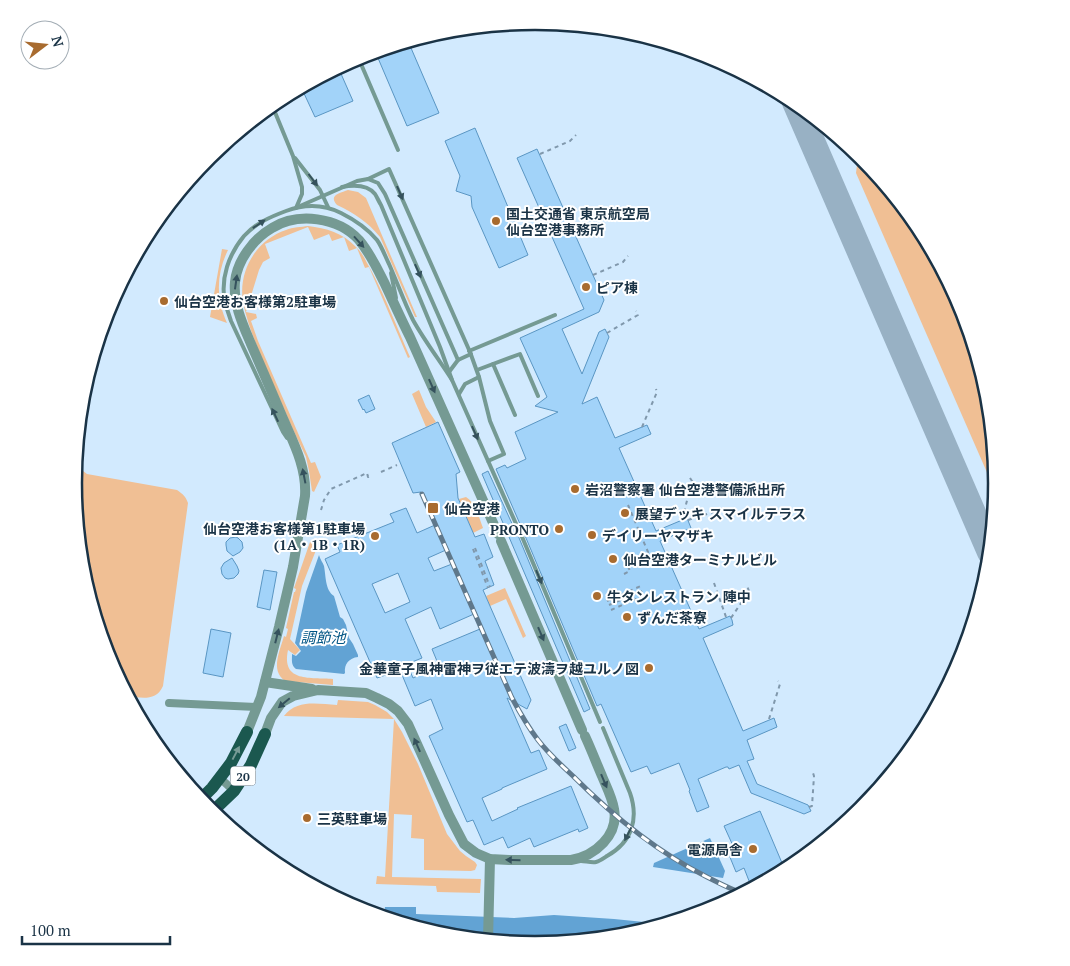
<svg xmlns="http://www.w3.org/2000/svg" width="1070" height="966" font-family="'PT Serif','Noto Sans JP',serif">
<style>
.green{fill:#f0bf94}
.water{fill:#62a3d4}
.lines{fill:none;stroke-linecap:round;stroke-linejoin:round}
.taxiway{stroke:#98b1c4;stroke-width:26}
.building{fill:#a2d3f9;stroke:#5a96c3;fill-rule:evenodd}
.path{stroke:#8098ac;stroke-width:2;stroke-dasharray:4 4;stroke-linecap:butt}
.service{stroke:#759a93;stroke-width:4}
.minor{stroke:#759a93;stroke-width:8}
.tertiary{stroke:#759a93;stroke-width:10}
.primary{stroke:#1b584f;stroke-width:12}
.rail-casing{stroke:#5f788b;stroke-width:5}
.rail{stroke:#fff;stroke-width:3;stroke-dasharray:9;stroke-linecap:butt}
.oneway{fill:#35525d}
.oneway2{fill:#769b95}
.poi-dot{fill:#a86b2f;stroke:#fff;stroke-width:2}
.labels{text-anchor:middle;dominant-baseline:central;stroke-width:4;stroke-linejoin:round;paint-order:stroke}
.shield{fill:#fff;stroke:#5f707e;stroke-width:1}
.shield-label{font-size:12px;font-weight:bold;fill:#1a3346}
.poi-label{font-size:14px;font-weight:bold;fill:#1a3346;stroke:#fff;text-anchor:start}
.water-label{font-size:15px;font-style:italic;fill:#015584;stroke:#fff}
.rim{fill:none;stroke:#1a3346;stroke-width:2.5}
</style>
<rect width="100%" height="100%" fill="#d2eafe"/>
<g class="green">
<path d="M 857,153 L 862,157 L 919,227 L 962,307 L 988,393 L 997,483 L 996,493 L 856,173 L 858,157 Z"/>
<path d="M 348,190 L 358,192 L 366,198 L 417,317 L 415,317 L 380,237 C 368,222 354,213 337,205 C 328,195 340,193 348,190 Z"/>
<path d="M 308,226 C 326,228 343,233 356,247 C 363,253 366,262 371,270 C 386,298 397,328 410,357 L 408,358 L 369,267 L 365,268 L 357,248 L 349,251 L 344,237 L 332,241 L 329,234 L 314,240 L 308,227 L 265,244 L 270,258 L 263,262 L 259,270 L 246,312 L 256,314 L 257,318 L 251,321 L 258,341 L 311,463 L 315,462 L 321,477 L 314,492 L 312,491 L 309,471 L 306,457 C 293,431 282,404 270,377 C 260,353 248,328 243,302 C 238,271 256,240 286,230 C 293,227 301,227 308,226 Z"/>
<path d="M 222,249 L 228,250 C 216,274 216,299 227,323 L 210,317 Z"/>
<path d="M 419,390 L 426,407 L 436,422 L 426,427 L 412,394 Z"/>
<path d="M 78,467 L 87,474 L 177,490 C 183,494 186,497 188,503 L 163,686 C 156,702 142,697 128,697 L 108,659 L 82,573 L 73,483 L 75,468 Z"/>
<path d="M 466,497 C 476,503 479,518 483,528 L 473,533 L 459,499 Z"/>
<path d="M 316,539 L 318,545 L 302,586 L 290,639 L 300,650 L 295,655 L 288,650 C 281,683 311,677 333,679 L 333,685 L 285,681 C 270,670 280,651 284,636 L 286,637 L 288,629 L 286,628 L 294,592 L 295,592 L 296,589 L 294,588 L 310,542 Z"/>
<path d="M 505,588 L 526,636 L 523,638 L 506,599 L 490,606 L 486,596 Z"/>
<path d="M 338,700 L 368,702 L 375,705 L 387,712 L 394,719 L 402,732 L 418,764 L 447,834 L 460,851 L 466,856 L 475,862 L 477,865 L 475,870 L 471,871 L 424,870 L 424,839 L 411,838 L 412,815 L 394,814 L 392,877 L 481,879 L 480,893 L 437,892 L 436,886 L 376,884 L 377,876 L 385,877 L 394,719 L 284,716 C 297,699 318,704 337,705 Z"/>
</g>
<g class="water">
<path d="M 319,555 C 320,559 323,563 324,566 C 326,576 325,590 334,596 L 340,617 L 343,619 L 346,625 L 349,638 L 353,644 L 358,655 L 358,657 C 349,658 344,664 345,673 L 344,674 L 296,669 C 291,665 292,661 292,654 L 296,656 L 301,651 L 295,643 L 306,592 Z"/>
<path d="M 710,838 L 725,871 L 723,878 L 653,867 L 654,863 Z"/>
<path d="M 385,907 L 416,907 L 416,914 L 514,918 L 554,915 L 614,919 L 664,924 L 625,936 L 535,945 L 445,936 L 370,913 L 384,913 Z"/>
</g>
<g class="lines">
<path class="taxiway" d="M 795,102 L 990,552"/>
</g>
<g class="building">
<path d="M 408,41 L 439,113 L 407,126 L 375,51 Z"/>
<path d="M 338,67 L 353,101 L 315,117 L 301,87 Z"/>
<path d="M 475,128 L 528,255 L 499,268 L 472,207 L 471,196 L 456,191 L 460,176 L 445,141 Z"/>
<path d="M 537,149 L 604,300 L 599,312 L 562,329 L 582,374 L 599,332 L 605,329 L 609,337 L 582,404 L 597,397 L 615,438 L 647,425 L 651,434 L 619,448 L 656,531 L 687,518 L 691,528 L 660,541 L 699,629 L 730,616 L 732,620 L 733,625 L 703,638 L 743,731 L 774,718 L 777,727 L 747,740 L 754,759 L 747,761 L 757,784 L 808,805 L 811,811 L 804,814 L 751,793 L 739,765 L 729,769 L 728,767 L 726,767 L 698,779 L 709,807 L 697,812 L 689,791 L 690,790 L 679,763 L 651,774 L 647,766 L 631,772 L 601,704 L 597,706 L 523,531 L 520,528 L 520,524 L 496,469 L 505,465 L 507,468 L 526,459 L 515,432 L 558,412 L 535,406 L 547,397 L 520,338 L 584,309 L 517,158 Z"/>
<path d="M 369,395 L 375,409 L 366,413 L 364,409 L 363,410 L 358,400 Z"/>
<path d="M 438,422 L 460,472 L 456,474 L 458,498 L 475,537 L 484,534 L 493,557 L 485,561 L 494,585 L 483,590 L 531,700 L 527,709 L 507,698 L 531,753 L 539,750 L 547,769 L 502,788 L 502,789 L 482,798 L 492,821 L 518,809 L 517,808 L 571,786 L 588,828 L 579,832 L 578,829 L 534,847 L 530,838 L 508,848 L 503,837 L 484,845 L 473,820 L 467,822 L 429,736 L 443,729 L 431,699 L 415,706 L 400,670 L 377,678 L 325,559 L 340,552 L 337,545 L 394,522 L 390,514 L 406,508 L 417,533 L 435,525 L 421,492 L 413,493 L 392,443 ZM 446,550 L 452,564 L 434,571 L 428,558 ZM 398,573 L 410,602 L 385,613 L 372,584 ZM 431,607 L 440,629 L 474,614 L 480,629 L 432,649 L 439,666 L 413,678 L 407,664 L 422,658 L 405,619 Z"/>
<path d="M 488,471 L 514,528 L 517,530 L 517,533 L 590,709 L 584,712 L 482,474 Z"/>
<path d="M 236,537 L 238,538 L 242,542 L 243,548 L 240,552 L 233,556 L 227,551 L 226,545 L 226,542 L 230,538 Z"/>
<path d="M 232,558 L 237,566 L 239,571 L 238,574 L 234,578 L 228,579 L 225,578 L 222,574 L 221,568 L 224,563 Z"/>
<path d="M 264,570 L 277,572 L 270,610 L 257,607 Z"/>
<path d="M 211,629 L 231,633 L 223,677 L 203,673 Z"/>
<path d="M 566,724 L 576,748 L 569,751 L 559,727 Z"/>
<path d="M 760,811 L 785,870 L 751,886 L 744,868 L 736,872 L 727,850 L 734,848 L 724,826 Z"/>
</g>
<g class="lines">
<g class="path">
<path d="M 540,154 L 570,141 L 576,135"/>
<path d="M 593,275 L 623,262 L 628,256"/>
<path d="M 607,333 L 638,315 L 636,311"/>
<path d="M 642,427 L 657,392 L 656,389"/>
<path d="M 381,472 L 397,465"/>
<path d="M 321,510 L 324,500 L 331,489 L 367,473 L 368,477 L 372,476"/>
<path d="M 682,520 L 692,481 L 690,478"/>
<path d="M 688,520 L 720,510"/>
<path d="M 475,548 L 490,587"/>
<path d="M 473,549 L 488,588"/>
<path d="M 624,574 L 630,571 L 626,562 L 648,552 L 628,505"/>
<path d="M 714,583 L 726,617"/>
<path d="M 607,601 L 643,585"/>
<path d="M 609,605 L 645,590"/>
<path d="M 611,610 L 647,594"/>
<path d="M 731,618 L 749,591 L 747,586"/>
<path d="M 769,719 L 780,684 L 778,681"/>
<path d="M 809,807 L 812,806 L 814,776 L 813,773"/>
</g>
<g class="service">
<path d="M 358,57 L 398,150"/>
<path d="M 272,105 L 293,156 L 302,187 L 302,194 L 296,208"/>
<path d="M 295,158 L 320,190 L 328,207"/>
<path d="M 368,179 L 389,169 L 470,352 L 479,377 L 490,421 L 504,454 L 488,461"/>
<path d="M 342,187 C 353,185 367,184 375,194 C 377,197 379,202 381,205 L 440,347 L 452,380 L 517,526"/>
<path d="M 300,206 L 357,181 L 368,179 L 378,183 L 385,194 L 458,360"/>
<path d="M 391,273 L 396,298"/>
<path d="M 469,351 L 555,315"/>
<path d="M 493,364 L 515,415"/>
<path d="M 477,370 L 520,354 L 538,396"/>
<path d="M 449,372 L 458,360 L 471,354"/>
<path d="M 459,394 L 465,384 L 479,377"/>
<path d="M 287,438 L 283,432 L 231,321 C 229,315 227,309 225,303 C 220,278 229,254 244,236 C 256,223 270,217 286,211 C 305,204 323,204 341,213 C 355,220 367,228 377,240 C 382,247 385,256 389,264 C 397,282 404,302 413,320 C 424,340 440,361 452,380"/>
<path d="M 520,532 L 600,722"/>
<path d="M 581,861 C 585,861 592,863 596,862 C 600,861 604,858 607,856 C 632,842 639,819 630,793 L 603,728"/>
</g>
<g class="minor">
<path d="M 169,703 L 257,707"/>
<path d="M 220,778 L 234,791"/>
</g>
<g class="tertiary">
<path d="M 501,541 L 582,730"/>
<path d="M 265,682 L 312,689"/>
<path d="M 247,732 L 261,697 L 279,627 L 293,567 L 305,496 C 307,466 292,440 281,414 C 271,390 261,367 251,344 C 243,325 233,304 235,282 C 237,261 253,239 272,228 C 298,212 338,217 359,240 C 370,253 377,268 384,282 C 393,301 401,319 410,337 C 439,403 469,468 498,534"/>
<path d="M 265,734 L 271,718 L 282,702 L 293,696 L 318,690 L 366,693 L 377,698 L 389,704 L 398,711 L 408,724 L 449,815 L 464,844 L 476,853 L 490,859 L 509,860 L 571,860 C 595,856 619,835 614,809 C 612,797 606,786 602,776 C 596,762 591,749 585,736"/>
<path d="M 488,940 L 490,859"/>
</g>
<g class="primary">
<path d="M 200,800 L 212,788 L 231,763 L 247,732"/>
<path d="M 212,812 L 234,791 L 251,765 L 265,734"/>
</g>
<g class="rail-casing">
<path id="rail" d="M 422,494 L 512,698 C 520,713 528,727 538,740 C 548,753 561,765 573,776 C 613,816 657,852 707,877 C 719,883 730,889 742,893"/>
</g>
<use href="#rail" class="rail"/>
</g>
<defs><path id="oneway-solid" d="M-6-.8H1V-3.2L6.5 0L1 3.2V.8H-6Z" transform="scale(1.25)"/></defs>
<g class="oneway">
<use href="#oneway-solid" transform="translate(313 180) rotate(53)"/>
<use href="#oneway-solid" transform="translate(400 193) rotate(66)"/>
<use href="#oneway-solid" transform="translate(259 224) rotate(-34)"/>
<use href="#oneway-solid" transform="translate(359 242) rotate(48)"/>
<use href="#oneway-solid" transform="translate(418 271) rotate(66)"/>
<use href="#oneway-solid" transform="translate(236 282) rotate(-82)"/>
<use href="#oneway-solid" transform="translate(432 386) rotate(66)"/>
<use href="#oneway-solid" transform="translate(275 415) rotate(-115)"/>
<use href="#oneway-solid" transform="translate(475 433) rotate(66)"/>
<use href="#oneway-solid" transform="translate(304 476) rotate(-101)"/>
<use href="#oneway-solid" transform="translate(539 577) rotate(67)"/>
<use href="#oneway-solid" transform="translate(541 634) rotate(67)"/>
<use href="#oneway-solid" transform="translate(277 636) rotate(-76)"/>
<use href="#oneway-solid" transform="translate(284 703) rotate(140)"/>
<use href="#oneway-solid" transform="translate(417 745) rotate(-114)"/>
<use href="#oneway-solid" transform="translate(604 781) rotate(67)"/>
<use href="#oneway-solid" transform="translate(628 834) rotate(117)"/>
<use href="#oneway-solid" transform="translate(513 860) rotate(-179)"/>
</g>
<use class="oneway2" href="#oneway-solid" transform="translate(236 753) rotate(-62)"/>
<g class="poi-dot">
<circle cx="496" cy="221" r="5"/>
<circle cx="586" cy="287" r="5"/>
<circle cx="164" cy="301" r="5"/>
<circle cx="575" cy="489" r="5"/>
<rect x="427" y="502" width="12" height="12" rx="2.5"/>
<circle cx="625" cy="513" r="5"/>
<circle cx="559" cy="529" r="5"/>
<circle cx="592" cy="535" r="5"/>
<circle cx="375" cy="536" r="5"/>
<circle cx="613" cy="559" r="5"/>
<circle cx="597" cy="596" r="5"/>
<circle cx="627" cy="617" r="5"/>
<circle cx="649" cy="668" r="5"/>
<circle cx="307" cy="818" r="5"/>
<circle cx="753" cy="849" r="5"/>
</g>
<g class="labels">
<rect class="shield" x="230.5" y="766.5" width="25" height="19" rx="4"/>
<g class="shield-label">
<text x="243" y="776">20</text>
</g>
<g class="poi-label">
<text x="506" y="213">国土交通省 東京航空局<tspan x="506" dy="16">仙台空港事務所</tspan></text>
<text x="596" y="287">ピア棟</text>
<text x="174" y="301">仙台空港お客様第2駐車場</text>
<text x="585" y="489">岩沼警察署 仙台空港警備派出所</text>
<text x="444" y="508">仙台空港</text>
<text x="635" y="513">展望デッキ スマイルテラス</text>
<text x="365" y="528" text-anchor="end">仙台空港お客様第1駐車場<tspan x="365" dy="16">(1A・1B・1R)</tspan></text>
<text x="549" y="529" text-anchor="end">PRONTO</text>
<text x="602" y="535">デイリーヤマザキ</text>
<text x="623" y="559">仙台空港ターミナルビル</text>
<text x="607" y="596">牛タンレストラン 陣中</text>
<text x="637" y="617">ずんだ茶寮</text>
<text x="639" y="668" text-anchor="end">金華童子風神雷神ヲ従エテ波濤ヲ越ユルノ図</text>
<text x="317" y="818">三英駐車場</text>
<text x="743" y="849" text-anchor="end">電源局舎</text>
</g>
<g class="water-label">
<text x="323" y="637">調節池</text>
</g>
</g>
<path d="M0 0H1070V966H0ZM82 483a453 453 0 1 1 906 0a453 453 0 1 1-906 0Z" fill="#fff" fill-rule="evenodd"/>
<path class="rim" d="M82 483a453 453 0 1 1 906 0a453 453 0 1 1-906 0Z"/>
<g transform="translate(45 45) rotate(74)"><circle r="24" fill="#ffffff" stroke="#a3adb5"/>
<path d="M0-4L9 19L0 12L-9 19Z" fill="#a86b2f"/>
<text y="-8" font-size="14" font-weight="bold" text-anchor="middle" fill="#1a3346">N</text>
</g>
<path d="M22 936v8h148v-8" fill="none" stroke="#1a3346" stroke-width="2.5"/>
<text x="30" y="936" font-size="15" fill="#1a3346" stroke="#ffffff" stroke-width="4" paint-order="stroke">100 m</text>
</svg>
